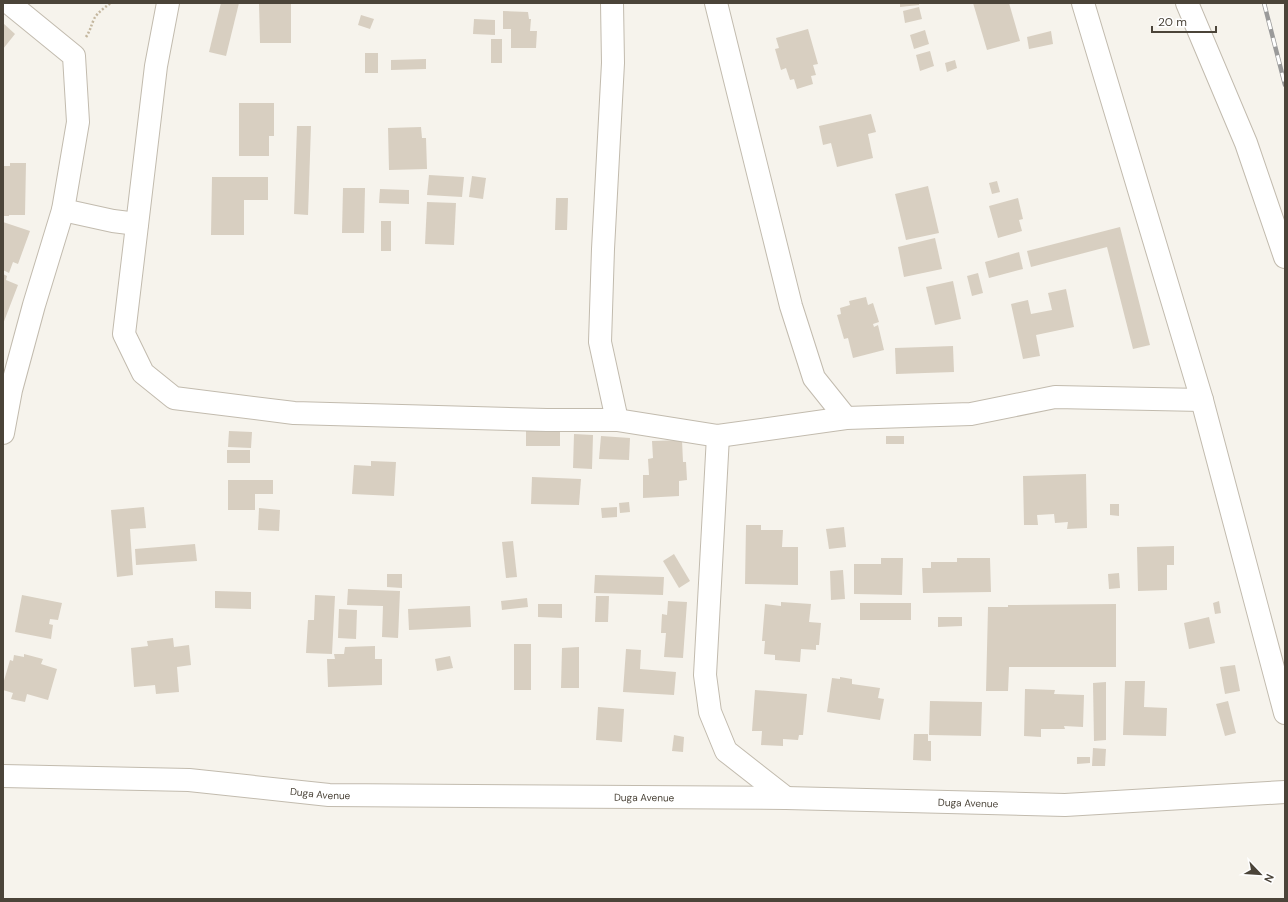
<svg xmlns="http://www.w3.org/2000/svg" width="1288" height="902" font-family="'DM Sans',sans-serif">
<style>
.building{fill:#d8cfc1}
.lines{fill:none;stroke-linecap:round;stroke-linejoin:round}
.street-casing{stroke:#c2bbae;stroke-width:24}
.path{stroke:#c4b79f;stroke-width:2.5;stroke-dasharray:2 2;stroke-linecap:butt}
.street{stroke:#fff;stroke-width:22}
.rail-casing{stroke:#9a9a9a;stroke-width:4.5}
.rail{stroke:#fff;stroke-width:3;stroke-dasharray:9;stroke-linecap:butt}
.labels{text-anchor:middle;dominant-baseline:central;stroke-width:3.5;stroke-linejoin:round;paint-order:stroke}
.street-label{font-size:10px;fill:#4b4439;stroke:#fff}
</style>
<rect width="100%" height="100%" fill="#f6f3ec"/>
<g class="building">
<path d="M 221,3 L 239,3 L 226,56 L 209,52 Z"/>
<path d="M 291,3 L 291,43 L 260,43 L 259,4 Z"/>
<path d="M 900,3 L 919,3 L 919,5 L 900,7 Z"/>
<path d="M 973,3 L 1009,3 L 1020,41 L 987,50 Z"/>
<path d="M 919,7 L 922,19 L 905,23 L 903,11 Z"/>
<path d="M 503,11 L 528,12 L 529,19 L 531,19 L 530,31 L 537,31 L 536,48 L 511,48 L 511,29 L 503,29 Z"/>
<path d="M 361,15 L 374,19 L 370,29 L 358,25 Z"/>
<path d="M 474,19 L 495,20 L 495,35 L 473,34 Z"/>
<path d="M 3,23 L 15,34 L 3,49 Z"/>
<path d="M 808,29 L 818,64 L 813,65 L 816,75 L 811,76 L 813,84 L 797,89 L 794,79 L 790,80 L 786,68 L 781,70 L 775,49 L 779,48 L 776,38 Z"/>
<path d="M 925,30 L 929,44 L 914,49 L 910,35 Z"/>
<path d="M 1051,31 L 1053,44 L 1029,49 L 1027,37 Z"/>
<rect x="491" y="39" width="11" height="24"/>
<path d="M 930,51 L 934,66 L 920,71 L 916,55 Z"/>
<rect x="365" y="53" width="13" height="20"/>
<path d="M 426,59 L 426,69 L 391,70 L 391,60 Z"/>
<path d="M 955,60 L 957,68 L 947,72 L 945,63 Z"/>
<path d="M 239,103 L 274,103 L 274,136 L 269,136 L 269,156 L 239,156 Z"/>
<path d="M 871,114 L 876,132 L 868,134 L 873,158 L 837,167 L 831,143 L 823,145 L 819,126 Z"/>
<path d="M 297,126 L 311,126 L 308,215 L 294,214 Z"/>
<path d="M 421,127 L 422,138 L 426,138 L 427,169 L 389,170 L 388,128 Z"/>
<path d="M 10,163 L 26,163 L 25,215 L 9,215 L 9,216 L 3,216 L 3,166 L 10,166 Z"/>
<path d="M 429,175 L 464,177 L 462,197 L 427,195 Z"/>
<path d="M 472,176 L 486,178 L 483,199 L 469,197 Z"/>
<path d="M 212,177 L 268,177 L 268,200 L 244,200 L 244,235 L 211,235 Z"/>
<path d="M 997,181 L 1000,192 L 992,194 L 989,183 Z"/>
<path d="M 928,186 L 939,233 L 906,240 L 895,194 Z"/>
<path d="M 343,188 L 365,188 L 364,233 L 342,233 Z"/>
<path d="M 380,189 L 409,190 L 409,204 L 379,203 Z"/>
<path d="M 556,198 L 568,198 L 567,230 L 555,230 Z"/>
<path d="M 1018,198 L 1023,219 L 1019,220 L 1022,231 L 998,238 L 989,206 Z"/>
<path d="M 427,202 L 456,203 L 454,245 L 425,244 Z"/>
<rect x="381" y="221" width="10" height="30"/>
<path d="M 3,222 L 30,231 L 18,264 L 13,262 L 9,273 L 3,270 Z"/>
<path d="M 1120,227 L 1150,345 L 1133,349 L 1107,247 L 1031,267 L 1027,251 Z"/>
<path d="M 935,238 L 942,269 L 904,277 L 898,247 Z"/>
<path d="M 1019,252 L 1023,269 L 989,278 L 985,262 Z"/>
<path d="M 978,273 L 983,293 L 972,296 L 967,276 Z"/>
<path d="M 3,274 L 7,276 L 6,280 L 18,285 L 3,324 Z"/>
<path d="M 953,281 L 961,319 L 935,325 L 926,287 Z"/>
<path d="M 1066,289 L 1074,327 L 1036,335 L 1040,356 L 1023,359 L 1011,304 L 1028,300 L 1031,314 L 1052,310 L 1048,293 Z"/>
<path d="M 866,297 L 868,305 L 873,303 L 879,322 L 873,324 L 874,327 L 878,325 L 884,350 L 853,358 L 848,338 L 844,339 L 837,315 L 841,314 L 840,308 L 850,305 L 849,301 Z"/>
<path d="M 953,346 L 954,372 L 896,374 L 895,348 Z"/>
<rect x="526" y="430" width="34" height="16"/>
<path d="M 229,431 L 252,432 L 251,448 L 228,447 Z"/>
<path d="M 574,434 L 593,435 L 592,469 L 573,468 Z"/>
<path d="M 601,436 L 630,438 L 629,460 L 599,459 Z"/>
<rect x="886" y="436" width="18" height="8"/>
<path d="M 682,440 L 683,462 L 686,462 L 687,480 L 679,481 L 679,496 L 643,498 L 643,475 L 649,475 L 648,459 L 653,458 L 652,441 Z"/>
<rect x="227" y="450" width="23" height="13"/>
<path d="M 371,461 L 396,462 L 394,496 L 352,494 L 354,465 L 371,466 Z"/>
<path d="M 1086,474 L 1087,528 L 1067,529 L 1068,522 L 1055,523 L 1054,514 L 1037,515 L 1038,525 L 1024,525 L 1023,476 Z"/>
<path d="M 532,477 L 581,479 L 579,505 L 531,504 Z"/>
<path d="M 228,480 L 273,480 L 273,494 L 255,494 L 255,510 L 228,510 Z"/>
<path d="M 629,502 L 630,512 L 620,513 L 619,503 Z"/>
<path d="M 1110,504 L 1119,504 L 1119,516 L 1110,515 Z"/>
<path d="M 144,507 L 146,528 L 130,529 L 133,575 L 117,577 L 111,510 Z"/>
<path d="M 617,507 L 617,517 L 602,518 L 601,508 Z"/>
<path d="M 259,508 L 280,510 L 279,531 L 258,530 Z"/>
<path d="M 746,525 L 761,525 L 761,530 L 783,530 L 782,547 L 798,547 L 798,585 L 745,584 Z"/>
<path d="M 844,527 L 846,547 L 829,549 L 826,529 Z"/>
<path d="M 513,541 L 517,577 L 506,578 L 502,542 Z"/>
<path d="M 195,544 L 197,561 L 136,565 L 135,549 Z"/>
<path d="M 1174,546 L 1174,565 L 1167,565 L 1167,590 L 1138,591 L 1137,547 Z"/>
<path d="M 674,554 L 690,581 L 679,588 L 663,561 Z"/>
<path d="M 881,558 L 903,558 L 902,595 L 854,594 L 854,564 L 881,564 Z"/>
<path d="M 957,558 L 990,558 L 991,592 L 923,593 L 922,568 L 931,568 L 931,562 L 957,562 Z"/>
<path d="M 843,570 L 845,599 L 831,600 L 830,571 Z"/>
<path d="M 1119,573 L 1120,588 L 1109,589 L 1108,574 Z"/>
<path d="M 387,574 L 402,574 L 402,588 L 387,587 Z"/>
<path d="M 595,575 L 664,577 L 663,595 L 594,593 Z"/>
<path d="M 348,589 L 400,591 L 398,638 L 382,637 L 383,606 L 347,605 Z"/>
<path d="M 215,591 L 251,592 L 251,609 L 215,608 Z"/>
<path d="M 22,595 L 62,603 L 58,620 L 50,619 L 49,624 L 53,625 L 51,639 L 15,632 Z"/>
<path d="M 315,595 L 335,596 L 332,654 L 306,653 L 308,620 L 314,620 Z"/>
<path d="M 596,596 L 609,596 L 608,622 L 595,622 Z"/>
<path d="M 527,598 L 528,607 L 502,610 L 501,601 Z"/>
<path d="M 668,601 L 687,602 L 683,658 L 664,657 L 666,633 L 661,633 L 662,614 L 667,615 Z"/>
<path d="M 1219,601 L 1221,613 L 1215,614 L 1213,603 Z"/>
<path d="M 781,602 L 811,604 L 809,622 L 821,623 L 819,645 L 816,645 L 816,650 L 801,649 L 800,662 L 775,660 L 775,655 L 764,654 L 765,641 L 762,641 L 765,604 L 781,606 Z"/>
<rect x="860" y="603" width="51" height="17"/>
<path d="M 538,604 L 562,604 L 562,618 L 538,617 Z"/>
<path d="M 1116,604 L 1116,667 L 1009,667 L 1008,691 L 986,691 L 988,607 L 1008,607 L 1008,605 Z"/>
<path d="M 470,606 L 471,627 L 409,630 L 408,609 Z"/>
<path d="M 339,609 L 357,610 L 356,639 L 338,638 Z"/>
<path d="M 938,617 L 962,617 L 962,626 L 938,627 Z"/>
<path d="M 1209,617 L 1215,643 L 1189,649 L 1184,623 Z"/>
<path d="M 173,638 L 174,647 L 189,645 L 191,665 L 177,667 L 179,692 L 156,694 L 155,685 L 134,687 L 131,648 L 148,646 L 147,641 Z"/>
<rect x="514" y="644" width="17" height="46"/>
<path d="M 375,646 L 375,659 L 382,659 L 382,685 L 328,687 L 327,659 L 335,659 L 334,654 L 344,654 L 345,647 Z"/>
<path d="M 579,647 L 579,688 L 561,688 L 562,648 Z"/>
<path d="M 626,649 L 641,650 L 640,669 L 676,672 L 674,695 L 623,692 Z"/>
<path d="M 24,654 L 43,659 L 41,664 L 57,669 L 48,700 L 27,694 L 25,702 L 11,699 L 13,693 L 3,690 L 3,684 L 10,660 L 13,661 L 14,655 L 24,657 Z"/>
<path d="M 450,656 L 453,668 L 437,671 L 435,659 Z"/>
<path d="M 1235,665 L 1240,691 L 1225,694 L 1220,667 Z"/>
<path d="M 840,677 L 852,679 L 852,684 L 880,688 L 878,698 L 884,699 L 880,720 L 827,712 L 832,678 L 840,679 Z"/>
<path d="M 1125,681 L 1145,681 L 1144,707 L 1167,708 L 1166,736 L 1123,735 Z"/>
<path d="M 1106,682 L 1106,740 L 1094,741 L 1093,683 Z"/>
<path d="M 1025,689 L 1055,690 L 1054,694 L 1084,695 L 1083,727 L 1064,726 L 1065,729 L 1041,729 L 1041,737 L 1024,736 Z"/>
<path d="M 755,690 L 807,694 L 803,735 L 799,735 L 798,740 L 783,739 L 783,746 L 761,745 L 762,731 L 752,731 Z"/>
<path d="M 930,701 L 982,702 L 981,736 L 929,735 Z"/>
<path d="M 1228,701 L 1236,733 L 1225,736 L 1216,704 Z"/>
<path d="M 598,707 L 624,709 L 622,742 L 596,740 Z"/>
<path d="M 914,734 L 928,734 L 928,741 L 931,741 L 931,761 L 913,760 Z"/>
<path d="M 674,735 L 684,737 L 683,752 L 672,751 Z"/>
<path d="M 1093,748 L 1106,749 L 1105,766 L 1092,766 Z"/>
<path d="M 1077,757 L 1090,757 L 1090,763 L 1077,764 Z"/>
</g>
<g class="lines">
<g class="street-casing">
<g id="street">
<path d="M 168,3 L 156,66 L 124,334 L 143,373 L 174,398 L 294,413 L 547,420 L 617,420 L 718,436 L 846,418 L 971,414 L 1055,397 L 1202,400"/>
<path d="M 612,3 L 613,63 L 603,249 L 600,342 L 617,420"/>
<path d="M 716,3 L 791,306 L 814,378 L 846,418"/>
<path d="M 1083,3 L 1202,400 L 1285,713"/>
<path d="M 1187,3 L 1246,143 L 1285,257"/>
<path d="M 63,210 L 113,221 L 137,224"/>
<path d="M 3,433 L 11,390 L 34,305 L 63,210 L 78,122 L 74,56 L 9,3"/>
<path d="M 718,436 L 705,675 L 710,712 L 726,751 L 786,798"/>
<path id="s1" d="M 3,776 L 189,780 L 329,795 L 786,798 L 1065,805 L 1285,792"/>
</g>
</g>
<path class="path" d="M 86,37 C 90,31 91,26 94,19 C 97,13 105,7 111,3"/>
<use href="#street" class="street"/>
<g class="rail-casing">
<path id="rail" d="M 1264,3 L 1285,85"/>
</g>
<use href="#rail" class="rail"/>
</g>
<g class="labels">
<g class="street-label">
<text stroke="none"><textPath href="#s1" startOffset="318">Duga Avenue</textPath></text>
<text stroke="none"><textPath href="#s1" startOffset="642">Duga Avenue</textPath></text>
<text stroke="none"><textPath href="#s1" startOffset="966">Duga Avenue</textPath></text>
</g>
</g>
<rect width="1288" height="902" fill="none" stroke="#4b4439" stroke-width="8"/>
<g transform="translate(1260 874) rotate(115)" stroke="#ffffff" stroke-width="3" paint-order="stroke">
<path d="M0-3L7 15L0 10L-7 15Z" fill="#4b4439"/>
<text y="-6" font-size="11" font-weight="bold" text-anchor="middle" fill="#4b4439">N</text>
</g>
<path d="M1152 26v6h64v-6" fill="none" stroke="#4b4439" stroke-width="2"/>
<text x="1158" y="26" font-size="12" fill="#4b4439" stroke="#ffffff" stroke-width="3" paint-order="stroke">20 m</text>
</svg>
